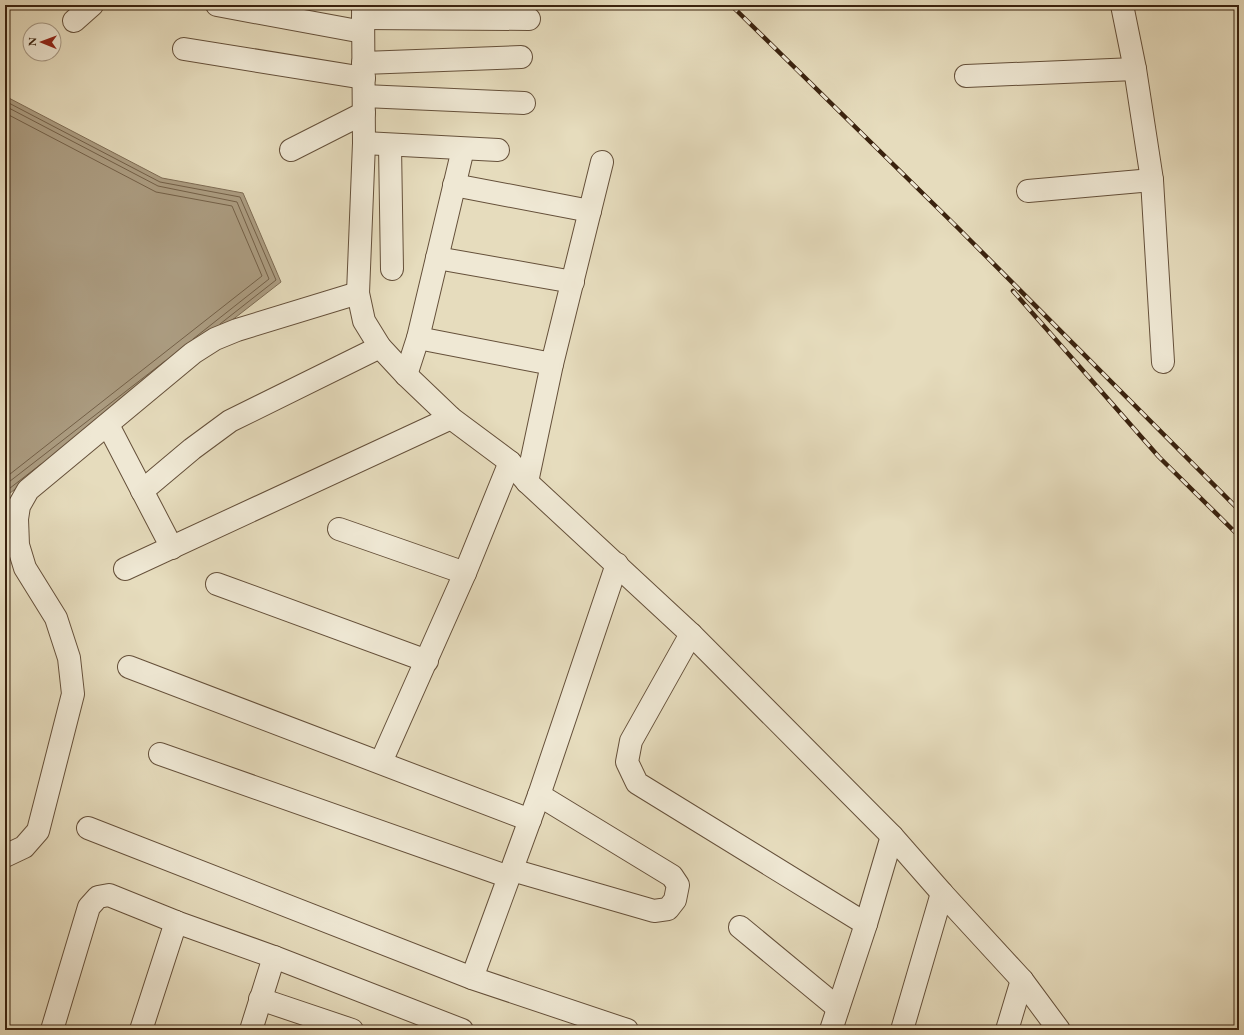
<svg xmlns="http://www.w3.org/2000/svg" width="1244" height="1035" font-family="'EB Garamond',serif">
<style>
.water{fill:#ac9d82;stroke:#7e6c54}
.lines{fill:none;stroke-linecap:round;stroke-linejoin:round}
.shore{stroke:#736048;stroke-width:1}
.minor-casing{stroke:#65503a;stroke-width:24}
.tertiary-casing{stroke:#65503a;stroke-width:24}
.minor{stroke:#efe8d4;stroke-width:22}
.tertiary{stroke:#efe8d4;stroke-width:22}
.rail-casing{stroke:#3a220e;stroke-width:4.5}
.rail{stroke:#efe8d4;stroke-width:3;stroke-dasharray:9;stroke-linecap:butt}
</style>
<rect width="100%" height="100%" fill="#e6dcbd"/>
<filter id="stains"><feTurbulence type="fractalNoise" baseFrequency=".005" numOctaves="4"/><feColorMatrix values="0 0 0 0 .2 0 0 0 0 .09 0 0 0 0 .02 0 0 0 .5 -.17"/></filter>
<radialGradient id="worn" r=".72"><stop offset=".6" stop-color="#630" stop-opacity="0"/><stop offset="1" stop-color="#630" stop-opacity=".3"/></radialGradient>
<path class="water" d="M 5,96 L 162,178 L 243,193 L 281,282 L 5,497 Z"/>
<g class="lines">
<g class="shore">
<path d="M 5,101 L 160,182 L 240,197 L 276,280 L 220,324"/>
<path d="M 5,106 L 158,186 L 237,202 L 269,279 L 193,339"/>
<path d="M 5,113 L 156,192 L 232,206 L 262,276 L 5,478"/>
<path d="M 5,485 L 165,361"/>
<path d="M 5,492 L 41,464"/>
</g>
<g class="minor-casing">
<g id="minor">
<path d="M 217,5 L 363,32"/>
<path d="M 1122,5 L 1135,69 L 1152,180 L 1163,362"/>
<path d="M 363,18 L 529,19"/>
<path d="M 74,21 L 92,5"/>
<path d="M 184,49 L 364,78"/>
<path d="M 363,63 L 521,57"/>
<path d="M 966,76 L 1135,69"/>
<path d="M 364,96 L 524,103"/>
<path d="M 364,143 L 498,150"/>
<path d="M 390,146 L 392,269"/>
<path d="M 291,150 L 364,113"/>
<path d="M 454,185 L 590,211"/>
<path d="M 1028,191 L 1152,180"/>
<path d="M 437,258 L 573,282"/>
<path d="M 418,338 L 552,364"/>
<path d="M 406,375 L 418,338 L 463,149"/>
<path d="M 108,425 L 172,548"/>
<path d="M 527,482 L 552,364 L 602,162"/>
<path d="M 142,491 L 192,449 L 230,421 L 380,347"/>
<path d="M 339,529 L 465,573"/>
<path d="M 125,569 L 451,418"/>
<path d="M 217,584 L 427,661"/>
<path d="M 691,634 L 631,741 L 627,762 L 637,783 L 866,924"/>
<path d="M 129,667 L 530,820"/>
<path d="M 160,754 L 509,877"/>
<path d="M 381,762 L 465,573 L 510,462"/>
<path d="M 88,828 L 472,978 L 627,1030"/>
<path d="M 5,856 L 24,847 L 38,831 L 73,694 L 69,658 L 56,618 L 25,568 L 18,545 L 17,519 L 19,506 L 28,490 L 193,353 L 215,339 L 237,330 L 358,293"/>
<path d="M 512,870 L 654,911 L 668,909 L 675,900 L 678,885 L 672,876 L 539,795"/>
<path d="M 740,927 L 838,1008"/>
<path d="M 472,978 L 539,795 L 617,564"/>
<path d="M 260,999 L 352,1030"/>
<path d="M 52,1030 L 89,907 L 98,897 L 109,895 L 176,922 L 274,957 L 462,1030"/>
<path d="M 141,1030 L 176,922"/>
<path d="M 251,1030 L 274,957"/>
<path d="M 831,1030 L 866,924 L 892,836"/>
<path d="M 902,1030 L 942,893"/>
<path d="M 1007,1030 L 1022,980"/>
</g>
</g>
<g class="tertiary-casing">
<path id="tertiary" d="M 363,5 L 364,143 L 358,293 L 364,321 L 380,347 L 406,375 L 451,418 L 510,462 L 527,482 L 691,634 L 892,836 L 942,893 L 1022,980 L 1059,1030"/>
</g>
<use href="#minor" class="minor"/>
<use href="#tertiary" class="tertiary"/>
<g class="rail-casing">
<g id="rail">
<path d="M 731,5 L 958,228 L 1239,510"/>
<path d="M 1013,291 L 1159,457 L 1239,536"/>
</g>
</g>
<use href="#rail" class="rail"/>
</g>
<rect width="1244" height="1035" fill="none" stroke="#e6dcbd" stroke-width="20"/>
<rect x="6" y="6" width="1232" height="1023" fill="none" stroke="#3a220e" stroke-width="2"/>
<rect x="10" y="10" width="1224" height="1015" fill="none" stroke="#3a220e"/>
<g transform="translate(42 42) rotate(271)"><circle r="19" fill="#efe8d4" stroke="#a79985"/>
<path d="M0-3L7 15L0 10L-7 15Z" fill="#8f2418"/>
<text y="-6" font-size="11" font-weight="bold" text-anchor="middle" fill="#3a220e">N</text>
</g>
<rect width="100%" height="100%" filter="url(#stains)"/>
<rect width="100%" height="100%" fill="url(#worn)"/>
</svg>
